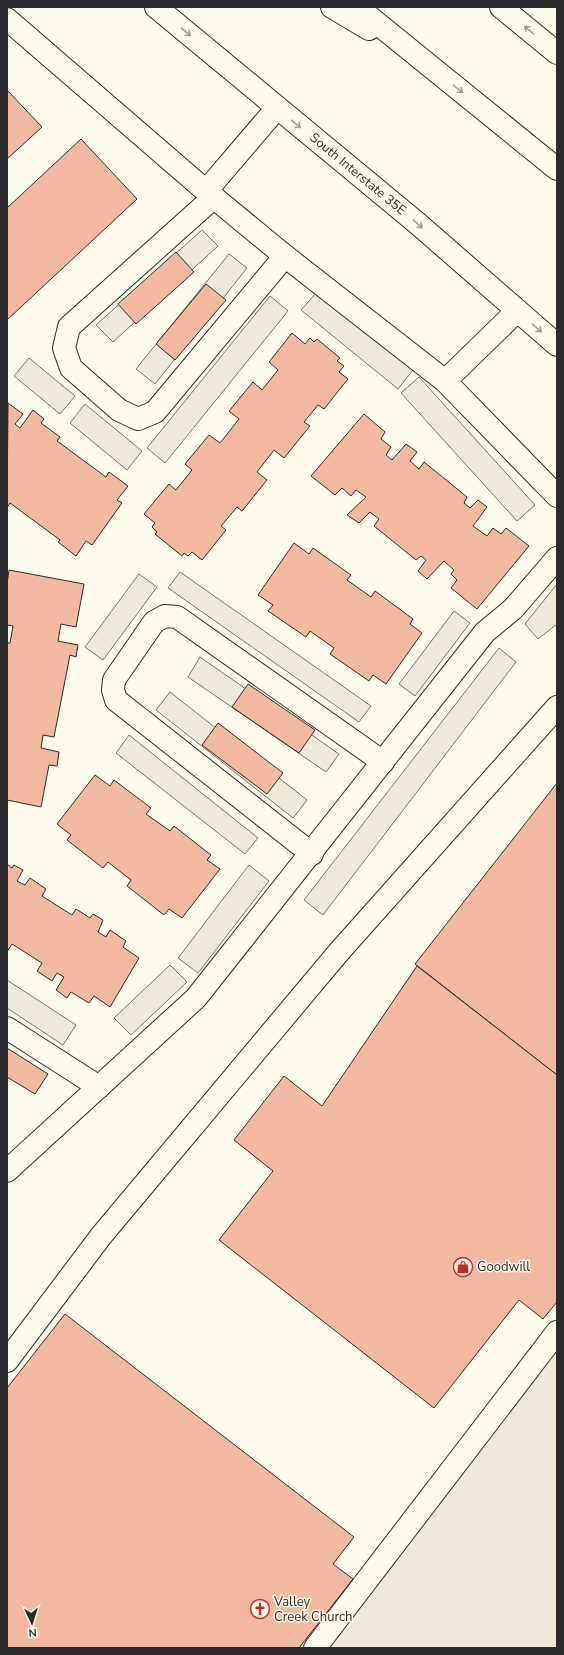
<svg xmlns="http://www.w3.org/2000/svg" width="564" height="1655" font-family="'Nunito Sans',sans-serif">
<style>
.parking{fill:#eceadb;stroke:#74746e}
.building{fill:#f2b8a0;stroke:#2b2b2b}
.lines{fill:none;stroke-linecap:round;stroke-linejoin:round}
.minor-casing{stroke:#2b2b2b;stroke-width:24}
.major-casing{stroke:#2b2b2b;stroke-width:24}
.highway-casing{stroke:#2b2b2b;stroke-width:24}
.minor{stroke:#fdfbea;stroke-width:22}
.major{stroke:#fdfbea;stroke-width:22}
.highway{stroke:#fdfbea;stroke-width:22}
.oneway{stroke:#9e9d94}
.labels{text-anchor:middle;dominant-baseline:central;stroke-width:3;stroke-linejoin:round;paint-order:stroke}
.street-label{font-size:13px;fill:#2b2b2b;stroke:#fdfbea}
.poi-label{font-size:13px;fill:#2b2b2b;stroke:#fdfbea;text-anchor:start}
</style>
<rect width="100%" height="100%" fill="#fdfbea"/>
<g class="parking">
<path d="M 202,230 L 218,246 L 113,342 L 96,325 Z"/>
<path d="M 229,254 L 247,268 L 155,384 L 136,369 Z"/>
<path d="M 316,293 L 413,370 L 398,389 L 301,310 Z"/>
<path d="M 270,296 L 288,311 L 165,463 L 147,448 Z"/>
<path d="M 29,358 L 75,396 L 60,414 L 14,376 Z"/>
<path d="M 419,377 L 535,505 L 517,521 L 401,393 Z"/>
<path d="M 85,404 L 142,451 L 127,470 L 70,423 Z"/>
<path d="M 180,572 L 371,706 L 359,722 L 168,588 Z"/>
<path d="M 139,574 L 157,587 L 103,660 L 85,647 Z"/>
<path d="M 557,584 L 557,624 L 538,639 L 525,624 Z"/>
<path d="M 454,611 L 470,623 L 415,696 L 399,684 Z"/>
<path d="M 499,648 L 516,662 L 323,915 L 304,900 Z"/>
<path d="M 200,657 L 339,754 L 326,772 L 188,677 Z"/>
<path d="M 170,692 L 307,800 L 293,818 L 156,710 Z"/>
<path d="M 129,735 L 258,838 L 245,854 L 116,753 Z"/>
<path d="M 249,865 L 269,881 L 198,973 L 178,958 Z"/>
<path d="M 170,965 L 187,982 L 131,1035 L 114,1018 Z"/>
<path d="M 7,980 L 76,1025 L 63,1045 L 7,1008 Z"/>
<path d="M 557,1332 L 557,1648 L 315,1648 Z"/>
</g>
<g class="building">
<path d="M 7,90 L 42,127 L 7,159 Z"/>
<path d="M 81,139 L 137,199 L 7,320 L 7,208 Z"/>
<path d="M 176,252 L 194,272 L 136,324 L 118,304 Z"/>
<path d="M 206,284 L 226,300 L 175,360 L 156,344 Z"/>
<path d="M 292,333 L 305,344 L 310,338 L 314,342 L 317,339 L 340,358 L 337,361 L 344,366 L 339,372 L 348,379 L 324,409 L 318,405 L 304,422 L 310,426 L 284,458 L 274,450 L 257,472 L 267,480 L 242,511 L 237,507 L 221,526 L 226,530 L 202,560 L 192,552 L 188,556 L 184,553 L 182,556 L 155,534 L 157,532 L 152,527 L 155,523 L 144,514 L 169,484 L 176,490 L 192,470 L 185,464 L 209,435 L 220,443 L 239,419 L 229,411 L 253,382 L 262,390 L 278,370 L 269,362 Z"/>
<path d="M 8,403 L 23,414 L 15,424 L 20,428 L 33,410 L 44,419 L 41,423 L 60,437 L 57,441 L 106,477 L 109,472 L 128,486 L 117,500 L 122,503 L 92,545 L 86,541 L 76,556 L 58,542 L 60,540 L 10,503 L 7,508 Z"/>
<path d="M 364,414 L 385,432 L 381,439 L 391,447 L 386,455 L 392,460 L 406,444 L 417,452 L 410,461 L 419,469 L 424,462 L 467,497 L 464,503 L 470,508 L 478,500 L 487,507 L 473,526 L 487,536 L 493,528 L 501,534 L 506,528 L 529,546 L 477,609 L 451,588 L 457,580 L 451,574 L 454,570 L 444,561 L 427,579 L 418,571 L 426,560 L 421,556 L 416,560 L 374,526 L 379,519 L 370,512 L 359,523 L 347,515 L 366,497 L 356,490 L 351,496 L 342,488 L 335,495 L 311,476 Z"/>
<path d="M 294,543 L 309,554 L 313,548 L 351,575 L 347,580 L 371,597 L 375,591 L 413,619 L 410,624 L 422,633 L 386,684 L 373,675 L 369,681 L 330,654 L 334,648 L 310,631 L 306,637 L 268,611 L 273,605 L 258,595 Z"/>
<path d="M 9,570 L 84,584 L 76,627 L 61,624 L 58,641 L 78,645 L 76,657 L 70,655 L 54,737 L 43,735 L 41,748 L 59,752 L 57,766 L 49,765 L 41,807 L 7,800 L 7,643 L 10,643 L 13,626 L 7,625 L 7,584 Z"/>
<path d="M 248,684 L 315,730 L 299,753 L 232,707 Z"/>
<path d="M 218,723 L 283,773 L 267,794 L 202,745 Z"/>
<path d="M 95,775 L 110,786 L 114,780 L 151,808 L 146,814 L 170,831 L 174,826 L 211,855 L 207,860 L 220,869 L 182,918 L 169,909 L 164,915 L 127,886 L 131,880 L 108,862 L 103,868 L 67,840 L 71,835 L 57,824 Z"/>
<path d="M 557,783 L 557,1075 L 415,964 Z"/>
<path d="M 7,864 L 12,868 L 14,865 L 23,870 L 17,881 L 25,885 L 30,878 L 46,889 L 42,896 L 72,915 L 76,909 L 90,918 L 93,914 L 103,920 L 98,932 L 106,937 L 110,930 L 126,941 L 123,947 L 139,958 L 110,1007 L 94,996 L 89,1003 L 71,992 L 67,998 L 56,990 L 64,977 L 57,973 L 52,981 L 37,971 L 42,963 L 12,944 L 7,952 Z"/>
<path d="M 417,966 L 557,1075 L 557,1302 L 543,1319 L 519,1300 L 434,1408 L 219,1240 L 273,1171 L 234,1140 L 284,1076 L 322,1106 Z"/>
<path d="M 7,1048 L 48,1074 L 35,1094 L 7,1077 Z"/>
<path d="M 65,1314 L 354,1537 L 333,1564 L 353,1579 L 299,1648 L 7,1648 L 7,1388 Z"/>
</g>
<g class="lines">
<g class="minor-casing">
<g id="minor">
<path d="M 7,19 L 206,191 L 285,256 L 445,381 L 557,496"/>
<path d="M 206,191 L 277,108"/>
<path d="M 214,197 L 69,327 L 64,348 L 71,368 L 119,410 L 138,419 L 155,412 L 285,256"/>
<path d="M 445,381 L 517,311"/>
<path d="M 312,854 L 116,700 L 113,690 L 114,680 L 154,622 L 165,616 L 177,617 L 383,762"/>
<path d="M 7,1028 L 99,1087"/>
<path d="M 7,1171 L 196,998 L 485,632 L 513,609 L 557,558"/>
<path d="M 7,1361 L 101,1236 L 338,953 L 557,707"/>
<path d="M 315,1648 L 557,1332"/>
</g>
</g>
<g class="major-casing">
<g id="major">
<path id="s1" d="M 156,7 L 417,223 L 557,345"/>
</g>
</g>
<g class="highway-casing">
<g id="highway">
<path d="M 332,7 L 369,29"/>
<path d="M 357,7 L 557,169"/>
<path d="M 501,7 L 557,53"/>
</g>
</g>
<use href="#minor" class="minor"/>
<use href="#major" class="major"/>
<use href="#highway" class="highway"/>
</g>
<defs><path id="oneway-shaft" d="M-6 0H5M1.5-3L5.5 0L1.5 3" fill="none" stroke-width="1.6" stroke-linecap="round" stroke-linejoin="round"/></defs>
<g class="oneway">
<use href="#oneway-shaft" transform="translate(529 30) rotate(-140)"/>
<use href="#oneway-shaft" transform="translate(186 32) rotate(40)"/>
<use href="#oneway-shaft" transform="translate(458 89) rotate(39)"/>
<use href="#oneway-shaft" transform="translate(296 124) rotate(39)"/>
<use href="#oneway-shaft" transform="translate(418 224) rotate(41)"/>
<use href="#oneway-shaft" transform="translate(537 328) rotate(41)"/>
</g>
<defs>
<g id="shop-ring" transform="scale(1)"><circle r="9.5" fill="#fdfbea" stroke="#c62828" stroke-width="1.5"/><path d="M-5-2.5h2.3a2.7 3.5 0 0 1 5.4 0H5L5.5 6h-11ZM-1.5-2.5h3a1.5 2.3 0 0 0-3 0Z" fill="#c62828"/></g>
<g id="church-ring" transform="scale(1)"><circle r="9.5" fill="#fdfbea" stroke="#c62828" stroke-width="1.5"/><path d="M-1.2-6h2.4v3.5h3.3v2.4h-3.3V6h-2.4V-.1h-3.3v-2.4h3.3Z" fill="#c62828"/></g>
</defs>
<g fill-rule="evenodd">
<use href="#shop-ring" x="463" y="1267"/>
<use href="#church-ring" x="260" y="1609"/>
</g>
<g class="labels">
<g class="street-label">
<text stroke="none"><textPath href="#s1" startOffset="262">South Interstate 35E</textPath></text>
</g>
<g class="poi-label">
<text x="477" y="1267">Goodwill</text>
<text x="274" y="1602">Valley<tspan x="274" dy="15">Creek Church</tspan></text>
</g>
</g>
<rect width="564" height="1655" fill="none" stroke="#2b2b2b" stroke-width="16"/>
<g transform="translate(32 1623) rotate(176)" stroke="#fdfbea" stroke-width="3" paint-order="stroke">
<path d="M0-3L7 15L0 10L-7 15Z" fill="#2b2b2b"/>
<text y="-6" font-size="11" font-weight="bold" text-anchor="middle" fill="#2b2b2b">N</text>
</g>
</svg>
